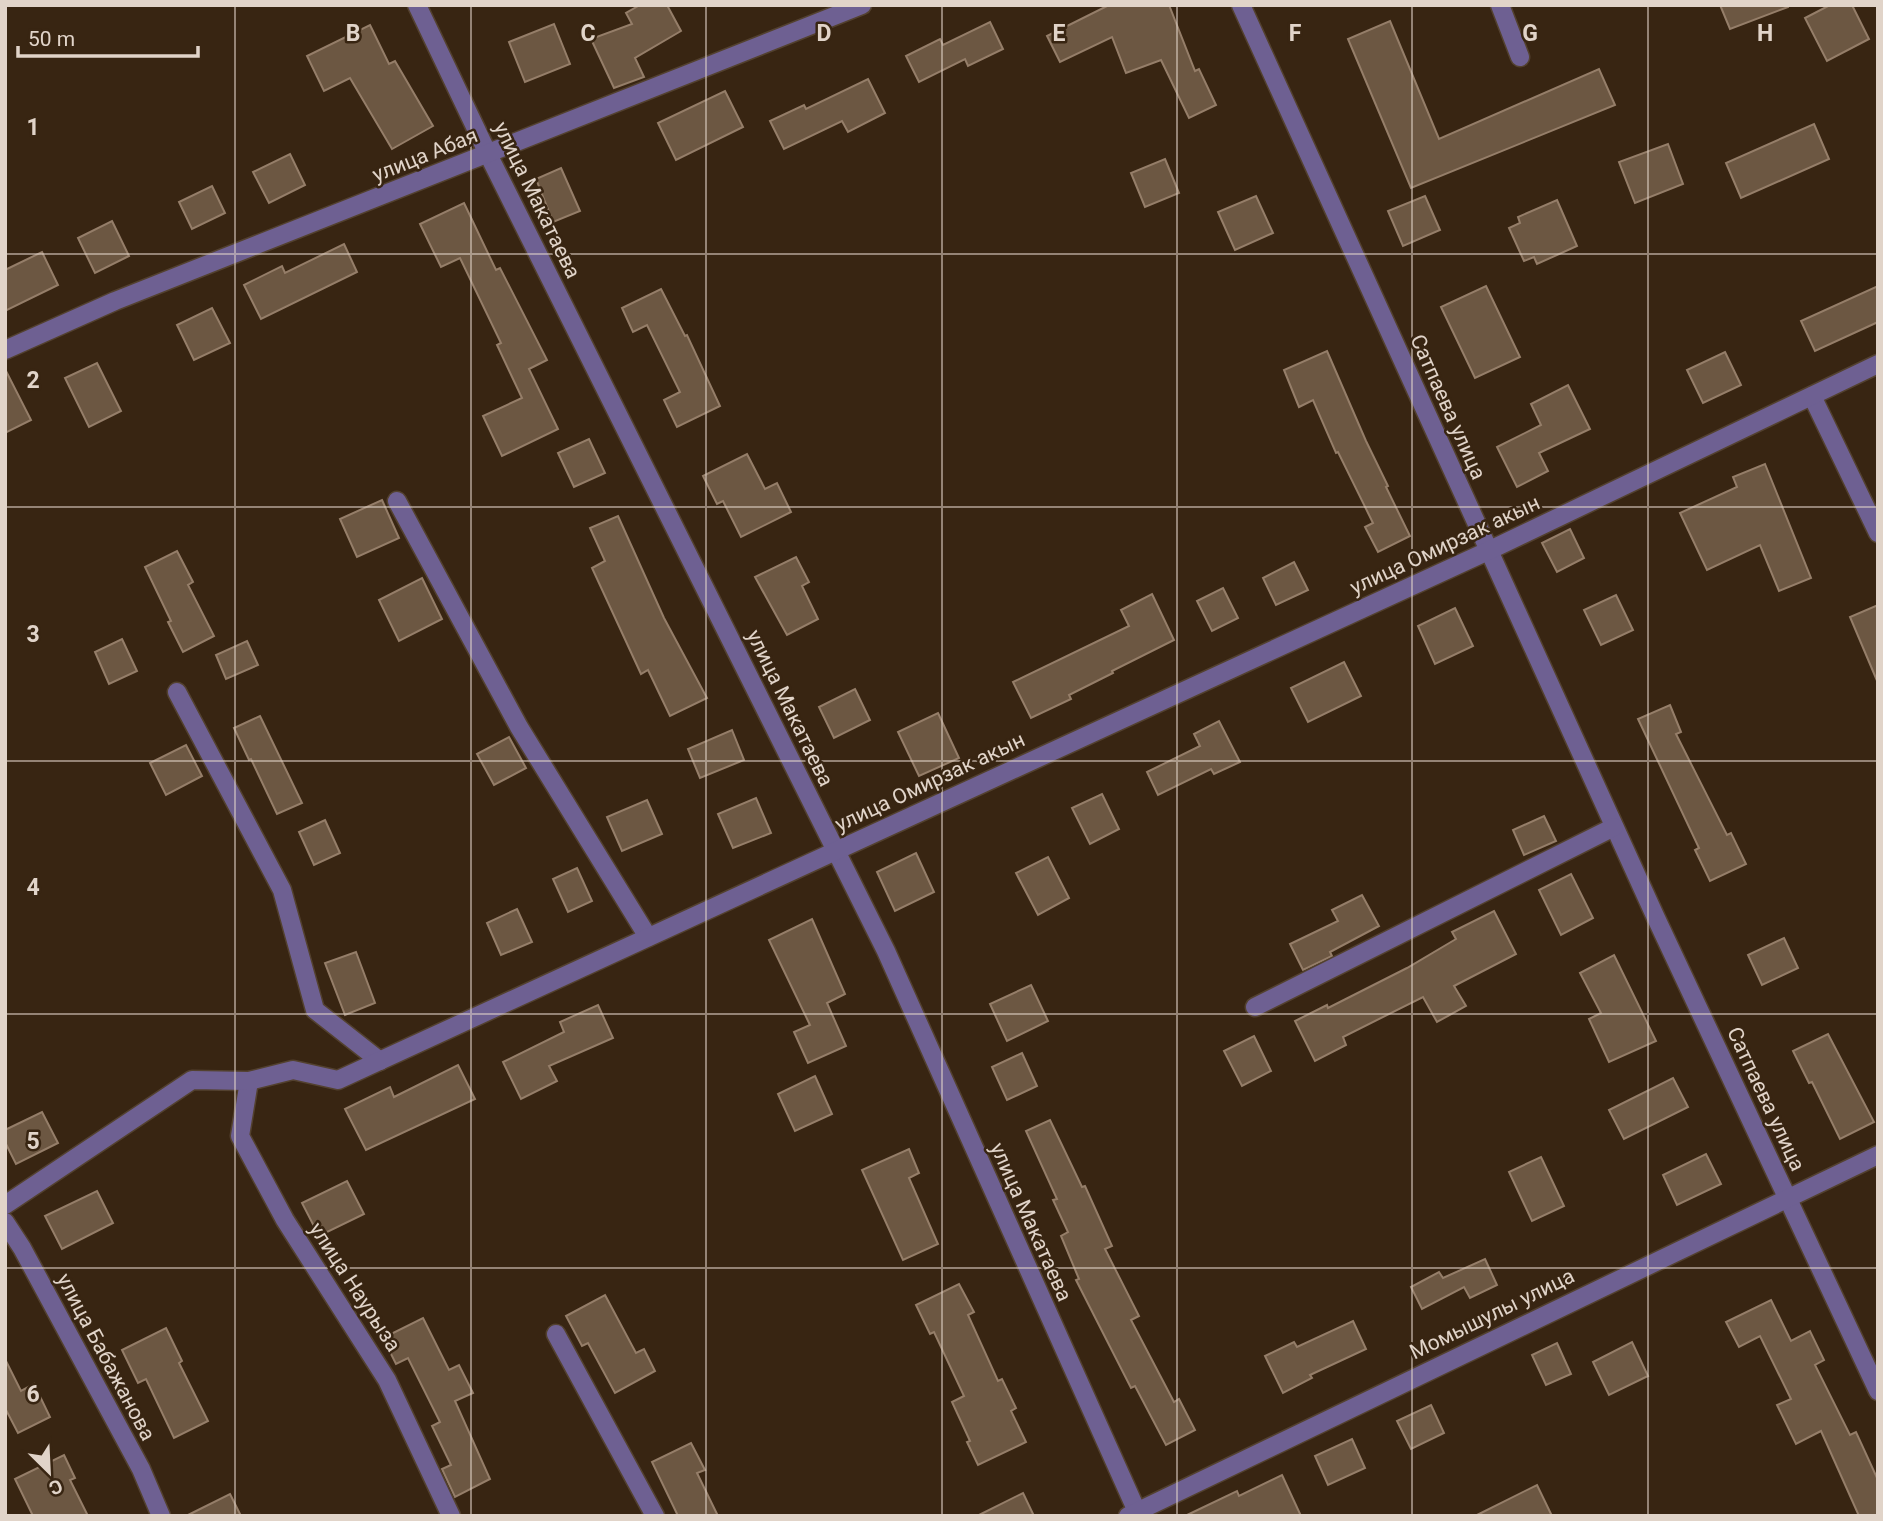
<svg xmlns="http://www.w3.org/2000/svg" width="1883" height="1521" font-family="Roboto,sans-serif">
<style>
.building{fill:#6c5742;stroke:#957e69;stroke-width:2}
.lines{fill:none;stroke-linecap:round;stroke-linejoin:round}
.minor-casing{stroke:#53412f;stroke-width:21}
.minor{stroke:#6e6092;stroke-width:18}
.grid{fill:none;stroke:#e1d4c9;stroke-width:2;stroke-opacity:0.55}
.labels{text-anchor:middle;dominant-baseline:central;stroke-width:5;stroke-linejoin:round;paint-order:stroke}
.street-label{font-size:21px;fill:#e1d4c9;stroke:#382512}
.grid-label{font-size:23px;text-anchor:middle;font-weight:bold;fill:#e1d4c9;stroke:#382512;stroke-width:5;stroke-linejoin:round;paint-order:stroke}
</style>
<rect width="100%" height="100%" fill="#382512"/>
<g class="building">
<path d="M 640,5 L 667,5 L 681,31 L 635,58 L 644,77 L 614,88 L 591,39 L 632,24 L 626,13 Z"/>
<path d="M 1109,5 L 1169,5 L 1195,71 L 1199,69 L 1216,105 L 1189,118 L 1161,60 L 1126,73 L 1112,37 L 1060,62 L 1047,36 Z"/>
<path d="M 1720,5 L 1788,5 L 1788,7 L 1730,29 Z"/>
<path d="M 1830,5 L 1852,5 L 1869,39 L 1827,61 L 1805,18 Z"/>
<path d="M 1390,21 L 1439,139 L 1599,69 L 1615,105 L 1411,188 L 1348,39 Z"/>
<path d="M 990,22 L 1003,49 L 968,66 L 965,59 L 919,82 L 906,56 L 940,39 L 943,45 Z"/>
<path d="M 554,24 L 570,64 L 525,82 L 509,42 Z"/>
<path d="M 370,25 L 389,64 L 395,61 L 433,126 L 392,149 L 350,78 L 324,91 L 307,56 Z"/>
<path d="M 868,79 L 885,113 L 848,132 L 842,121 L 784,149 L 770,121 L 804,105 L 806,109 Z"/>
<path d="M 725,91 L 743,127 L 676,160 L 658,123 Z"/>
<path d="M 1814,124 L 1829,159 L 1741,198 L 1726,163 Z"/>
<path d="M 1668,144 L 1683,184 L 1635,203 L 1619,162 Z"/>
<path d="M 290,154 L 305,185 L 269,203 L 253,172 Z"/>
<path d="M 1165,159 L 1179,193 L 1145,207 L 1131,173 Z"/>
<path d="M 561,168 L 580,211 L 553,222 L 536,179 Z"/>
<path d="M 212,186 L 225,213 L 192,229 L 179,202 Z"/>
<path d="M 1256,196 L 1273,233 L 1235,250 L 1218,212 Z"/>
<path d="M 1425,196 L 1440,230 L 1403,246 L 1388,211 Z"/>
<path d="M 1557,200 L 1577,246 L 1537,264 L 1534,257 L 1524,261 L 1509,228 L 1520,223 L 1518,217 Z"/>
<path d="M 464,203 L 496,270 L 500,268 L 547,360 L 529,369 L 558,429 L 502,456 L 483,416 L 522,398 L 497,345 L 501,343 L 460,258 L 441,267 L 420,224 Z"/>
<path d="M 112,221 L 129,256 L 95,273 L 78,238 Z"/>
<path d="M 344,244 L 357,272 L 261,319 L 244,285 L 282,266 L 285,273 Z"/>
<path d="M 42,252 L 58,285 L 5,311 L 5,270 Z"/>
<path d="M 1486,286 L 1520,357 L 1475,378 L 1441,307 Z"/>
<path d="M 1878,286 L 1878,322 L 1815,351 L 1801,321 Z"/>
<path d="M 661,289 L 685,336 L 687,335 L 720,406 L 677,427 L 664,400 L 680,392 L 647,325 L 633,332 L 622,308 Z"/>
<path d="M 212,308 L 230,343 L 194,360 L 177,325 Z"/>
<path d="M 1327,351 L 1366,441 L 1388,486 L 1386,487 L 1410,536 L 1378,552 L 1365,527 L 1373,523 L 1338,452 L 1336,453 L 1313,400 L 1299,407 L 1284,370 Z"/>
<path d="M 1725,352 L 1741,385 L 1703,403 L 1687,370 Z"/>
<path d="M 97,363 L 121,411 L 89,427 L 65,378 Z"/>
<path d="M 5,369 L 31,420 L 5,433 Z"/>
<path d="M 1568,385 L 1590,429 L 1539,453 L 1548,471 L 1517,487 L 1497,447 L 1541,425 L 1531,404 Z"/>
<path d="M 589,439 L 605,473 L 574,487 L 558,453 Z"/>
<path d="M 747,454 L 765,489 L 777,483 L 791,512 L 741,537 L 723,501 L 717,504 L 703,476 Z"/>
<path d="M 1765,464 L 1811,578 L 1779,591 L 1760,545 L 1707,570 L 1680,513 L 1737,487 L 1733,477 Z"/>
<path d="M 382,500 L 399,538 L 357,557 L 340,519 Z"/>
<path d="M 618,516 L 664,618 L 707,698 L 670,716 L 648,670 L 641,674 L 592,568 L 605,561 L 590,528 Z"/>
<path d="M 1570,529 L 1584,558 L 1557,572 L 1542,543 Z"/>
<path d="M 177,551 L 193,582 L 188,585 L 214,636 L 183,652 L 168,622 L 171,621 L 145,567 Z"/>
<path d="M 796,557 L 809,582 L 802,586 L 818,619 L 787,635 L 755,577 Z"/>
<path d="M 1294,562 L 1308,590 L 1276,605 L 1263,578 Z"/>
<path d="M 422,578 L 442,619 L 399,641 L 379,600 Z"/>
<path d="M 1223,588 L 1238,618 L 1212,631 L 1197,601 Z"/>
<path d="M 1152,594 L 1174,640 L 1112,671 L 1113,673 L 1069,695 L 1071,699 L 1031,718 L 1013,682 L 1129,626 L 1121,610 Z"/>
<path d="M 1616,595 L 1633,630 L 1601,645 L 1584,610 Z"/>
<path d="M 1878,605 L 1878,683 L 1850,617 Z"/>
<path d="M 1455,608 L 1473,646 L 1435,664 L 1418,626 Z"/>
<path d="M 122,639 L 137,671 L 109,684 L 95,652 Z"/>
<path d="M 247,641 L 258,665 L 226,679 L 216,655 Z"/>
<path d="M 1344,662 L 1361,696 L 1308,722 L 1291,688 Z"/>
<path d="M 855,689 L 870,720 L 834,738 L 819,707 Z"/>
<path d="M 1670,705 L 1681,732 L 1676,734 L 1727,835 L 1731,833 L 1746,864 L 1710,881 L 1695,850 L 1699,848 L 1638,719 Z"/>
<path d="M 938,713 L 959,758 L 919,776 L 898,732 Z"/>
<path d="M 260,716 L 302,803 L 277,814 L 251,759 L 249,760 L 234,728 Z"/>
<path d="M 1219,721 L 1240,762 L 1214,774 L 1211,769 L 1158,795 L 1147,772 L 1200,746 L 1194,734 Z"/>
<path d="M 732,730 L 744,760 L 700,778 L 688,749 Z"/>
<path d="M 509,737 L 526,768 L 494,785 L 477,754 Z"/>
<path d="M 186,745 L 202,776 L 166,795 L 150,763 Z"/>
<path d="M 1102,794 L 1119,829 L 1090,844 L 1072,808 Z"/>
<path d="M 756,798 L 771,833 L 733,848 L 718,814 Z"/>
<path d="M 647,800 L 662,834 L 622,851 L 607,817 Z"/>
<path d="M 1544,816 L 1556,841 L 1524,855 L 1513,830 Z"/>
<path d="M 325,820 L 340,853 L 314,865 L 299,832 Z"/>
<path d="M 916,853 L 934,892 L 895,911 L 877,872 Z"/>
<path d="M 1048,857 L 1069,898 L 1038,915 L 1016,873 Z"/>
<path d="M 577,868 L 592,901 L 568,912 L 553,879 Z"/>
<path d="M 1571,874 L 1593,918 L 1561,935 L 1539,890 Z"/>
<path d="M 1362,895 L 1379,926 L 1330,952 L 1332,956 L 1303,970 L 1290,944 L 1338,921 L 1332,910 Z"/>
<path d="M 517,909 L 532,942 L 501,955 L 487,923 Z"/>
<path d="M 1494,911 L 1516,954 L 1454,986 L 1466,1006 L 1437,1022 L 1423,997 L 1343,1037 L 1346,1045 L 1315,1061 L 1295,1021 L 1327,1005 L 1328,1008 L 1407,968 L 1456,939 L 1452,932 Z"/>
<path d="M 812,919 L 845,994 L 827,1003 L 846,1046 L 808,1063 L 794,1032 L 810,1025 L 769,940 Z"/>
<path d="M 1784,938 L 1798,968 L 1762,985 L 1748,955 Z"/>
<path d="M 356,952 L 375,1003 L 345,1015 L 325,963 Z"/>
<path d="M 1614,955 L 1656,1041 L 1609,1062 L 1589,1019 L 1601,1013 L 1580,973 Z"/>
<path d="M 1031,985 L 1048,1021 L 1007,1041 L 990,1004 Z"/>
<path d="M 598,1005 L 613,1038 L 549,1066 L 557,1081 L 521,1099 L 503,1062 L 564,1032 L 560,1022 Z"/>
<path d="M 1828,1034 L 1874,1122 L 1840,1139 L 1812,1082 L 1809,1083 L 1793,1051 Z"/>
<path d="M 1254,1036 L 1271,1071 L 1242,1086 L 1224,1051 Z"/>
<path d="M 1022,1053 L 1037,1086 L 1007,1100 L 992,1067 Z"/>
<path d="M 458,1065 L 475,1099 L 366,1150 L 345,1109 L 390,1087 L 394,1097 Z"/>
<path d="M 815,1076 L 832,1114 L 795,1131 L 778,1094 Z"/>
<path d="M 1673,1078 L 1688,1107 L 1624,1139 L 1609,1110 Z"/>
<path d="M 42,1112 L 58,1143 L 16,1164 L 5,1142 L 5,1130 Z"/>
<path d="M 1050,1120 L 1082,1187 L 1085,1186 L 1112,1246 L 1105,1249 L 1139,1316 L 1131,1320 L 1174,1402 L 1179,1399 L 1195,1430 L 1166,1445 L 1135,1386 L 1131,1388 L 1076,1280 L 1079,1279 L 1061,1236 L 1068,1232 L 1053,1200 L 1057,1199 L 1026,1131 Z"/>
<path d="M 909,1149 L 919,1173 L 909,1178 L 938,1244 L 903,1260 L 862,1170 Z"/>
<path d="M 1706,1154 L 1721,1184 L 1677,1205 L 1663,1175 Z"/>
<path d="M 1541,1157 L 1564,1206 L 1532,1221 L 1509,1172 Z"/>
<path d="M 347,1181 L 364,1214 L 319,1236 L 302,1203 Z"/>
<path d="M 97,1191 L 113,1223 L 62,1249 L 45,1216 Z"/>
<path d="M 1485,1259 L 1497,1285 L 1470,1298 L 1464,1287 L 1422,1309 L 1411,1287 L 1439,1272 L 1443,1278 Z"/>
<path d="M 959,1284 L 974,1312 L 968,1315 L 998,1381 L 1002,1379 L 1016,1408 L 1011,1411 L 1026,1442 L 978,1465 L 967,1442 L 970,1441 L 952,1402 L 964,1396 L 934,1332 L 930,1334 L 916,1305 Z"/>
<path d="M 605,1295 L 636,1353 L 644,1349 L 655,1371 L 615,1393 L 588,1343 L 582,1346 L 566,1316 Z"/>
<path d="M 1771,1300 L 1791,1341 L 1810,1331 L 1824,1360 L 1815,1365 L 1850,1435 L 1856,1432 L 1878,1480 L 1878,1516 L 1859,1516 L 1821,1431 L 1796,1444 L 1777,1405 L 1791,1399 L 1760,1336 L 1739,1347 L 1726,1322 Z"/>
<path d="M 423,1318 L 449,1370 L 459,1365 L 473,1393 L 455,1401 L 490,1479 L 455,1497 L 442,1469 L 451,1465 L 432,1426 L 440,1422 L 408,1358 L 396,1364 L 383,1338 Z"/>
<path d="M 1353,1321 L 1366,1349 L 1310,1375 L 1312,1378 L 1283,1393 L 1265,1356 L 1294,1342 L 1297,1347 Z"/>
<path d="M 166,1328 L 182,1361 L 179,1363 L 208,1421 L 174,1438 L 146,1379 L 138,1383 L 122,1350 Z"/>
<path d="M 1632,1342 L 1648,1376 L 1609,1395 L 1593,1362 Z"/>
<path d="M 1557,1343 L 1571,1374 L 1546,1385 L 1532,1355 Z"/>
<path d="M 5,1359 L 21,1391 L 34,1384 L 50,1417 L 18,1433 L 5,1408 Z"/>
<path d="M 1431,1405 L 1444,1433 L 1411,1449 L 1397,1421 Z"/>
<path d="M 1352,1439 L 1365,1468 L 1328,1485 L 1315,1456 Z"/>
<path d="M 691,1443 L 705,1470 L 697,1473 L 718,1516 L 678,1516 L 652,1462 Z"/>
<path d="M 64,1455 L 75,1478 L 70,1480 L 88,1516 L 33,1516 L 15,1479 Z"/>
<path d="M 1282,1475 L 1301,1516 L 1185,1516 L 1237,1491 L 1239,1496 Z"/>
<path d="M 1537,1485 L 1552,1516 L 1475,1516 Z"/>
<path d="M 1023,1493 L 1034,1516 L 977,1516 Z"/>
<path d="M 230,1494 L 241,1516 L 186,1516 Z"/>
</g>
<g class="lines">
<g class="minor-casing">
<g id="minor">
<path d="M 417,5 L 488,154 L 886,951 L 1139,1516"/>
<path d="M 1241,5 L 1656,918 L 1878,1391"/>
<path d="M 1500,5 L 1520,57"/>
<path d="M 5,350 L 115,301 L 862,5"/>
<path d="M 1812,396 L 1878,533"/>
<path d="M 397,501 L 519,727 L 648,937"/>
<path d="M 177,692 L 282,890 L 315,1010 L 380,1061"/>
<path d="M 1255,1007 L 1614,827"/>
<path d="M 249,1081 L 240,1136 L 285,1220 L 387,1380 L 451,1516"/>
<path d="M 5,1205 L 192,1080 L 249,1081 L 293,1070 L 338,1080 L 1488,551 L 1878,364"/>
<path d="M 5,1222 L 22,1248 L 141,1469 L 161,1516"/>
<path d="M 556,1334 L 655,1516"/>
<path d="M 1128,1516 L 1878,1155"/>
</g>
</g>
<use href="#minor" class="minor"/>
</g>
<path class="grid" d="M 235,5 L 235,1516M 471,5 L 471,1516M 706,5 L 706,1516M 942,5 L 942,1516M 1177,5 L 1177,1516M 1412,5 L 1412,1516M 1648,5 L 1648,1516M 5,254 L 1878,254M 5,507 L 1878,507M 5,761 L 1878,761M 5,1014 L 1878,1014M 5,1268 L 1878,1268"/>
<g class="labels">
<g class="street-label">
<text transform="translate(425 155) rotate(-22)">улица Абая</text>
<text transform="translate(537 200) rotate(64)">улица Макатаева</text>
<text transform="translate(1448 407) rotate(66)">Сатпаева улица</text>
<text transform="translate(1445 545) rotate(-25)">улица Омирзак акын</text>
<text transform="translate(790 708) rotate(64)">улица Макатаева</text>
<text transform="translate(930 782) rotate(-25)">улица Омирзак акын</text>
<text transform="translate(1766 1099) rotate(65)">Сатпаева улица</text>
<text transform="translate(1031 1222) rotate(66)">улица Макатаева</text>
<text transform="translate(355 1287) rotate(57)">улица Наурыза</text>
<text transform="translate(1492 1314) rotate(-26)">Момышулы улица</text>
<text transform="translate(106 1357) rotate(62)">улица Бабажанова</text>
</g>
</g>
<g class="grid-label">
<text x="353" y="41">B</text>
<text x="588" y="41">C</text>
<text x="824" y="41">D</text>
<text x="1059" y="41">E</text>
<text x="1295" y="41">F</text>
<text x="1530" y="41">G</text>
<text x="1765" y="41">H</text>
<text x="33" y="135">1</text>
<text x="33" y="388">2</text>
<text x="33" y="642">3</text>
<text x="33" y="895">4</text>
<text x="33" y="1149">5</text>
<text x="33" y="1402">6</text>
</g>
<rect width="1883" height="1521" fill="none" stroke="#e1d4c9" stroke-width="14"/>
<g transform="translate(49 1472) rotate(156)" stroke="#382512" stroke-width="5" paint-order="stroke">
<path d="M0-5L12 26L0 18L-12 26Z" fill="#e1d4c9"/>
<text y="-10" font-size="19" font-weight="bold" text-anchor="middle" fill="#e1d4c9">С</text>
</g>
<path d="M18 46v10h180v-10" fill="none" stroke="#e1d4c9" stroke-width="3.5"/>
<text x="28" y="46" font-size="21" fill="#e1d4c9" stroke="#382512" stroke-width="5" paint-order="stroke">50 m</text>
</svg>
